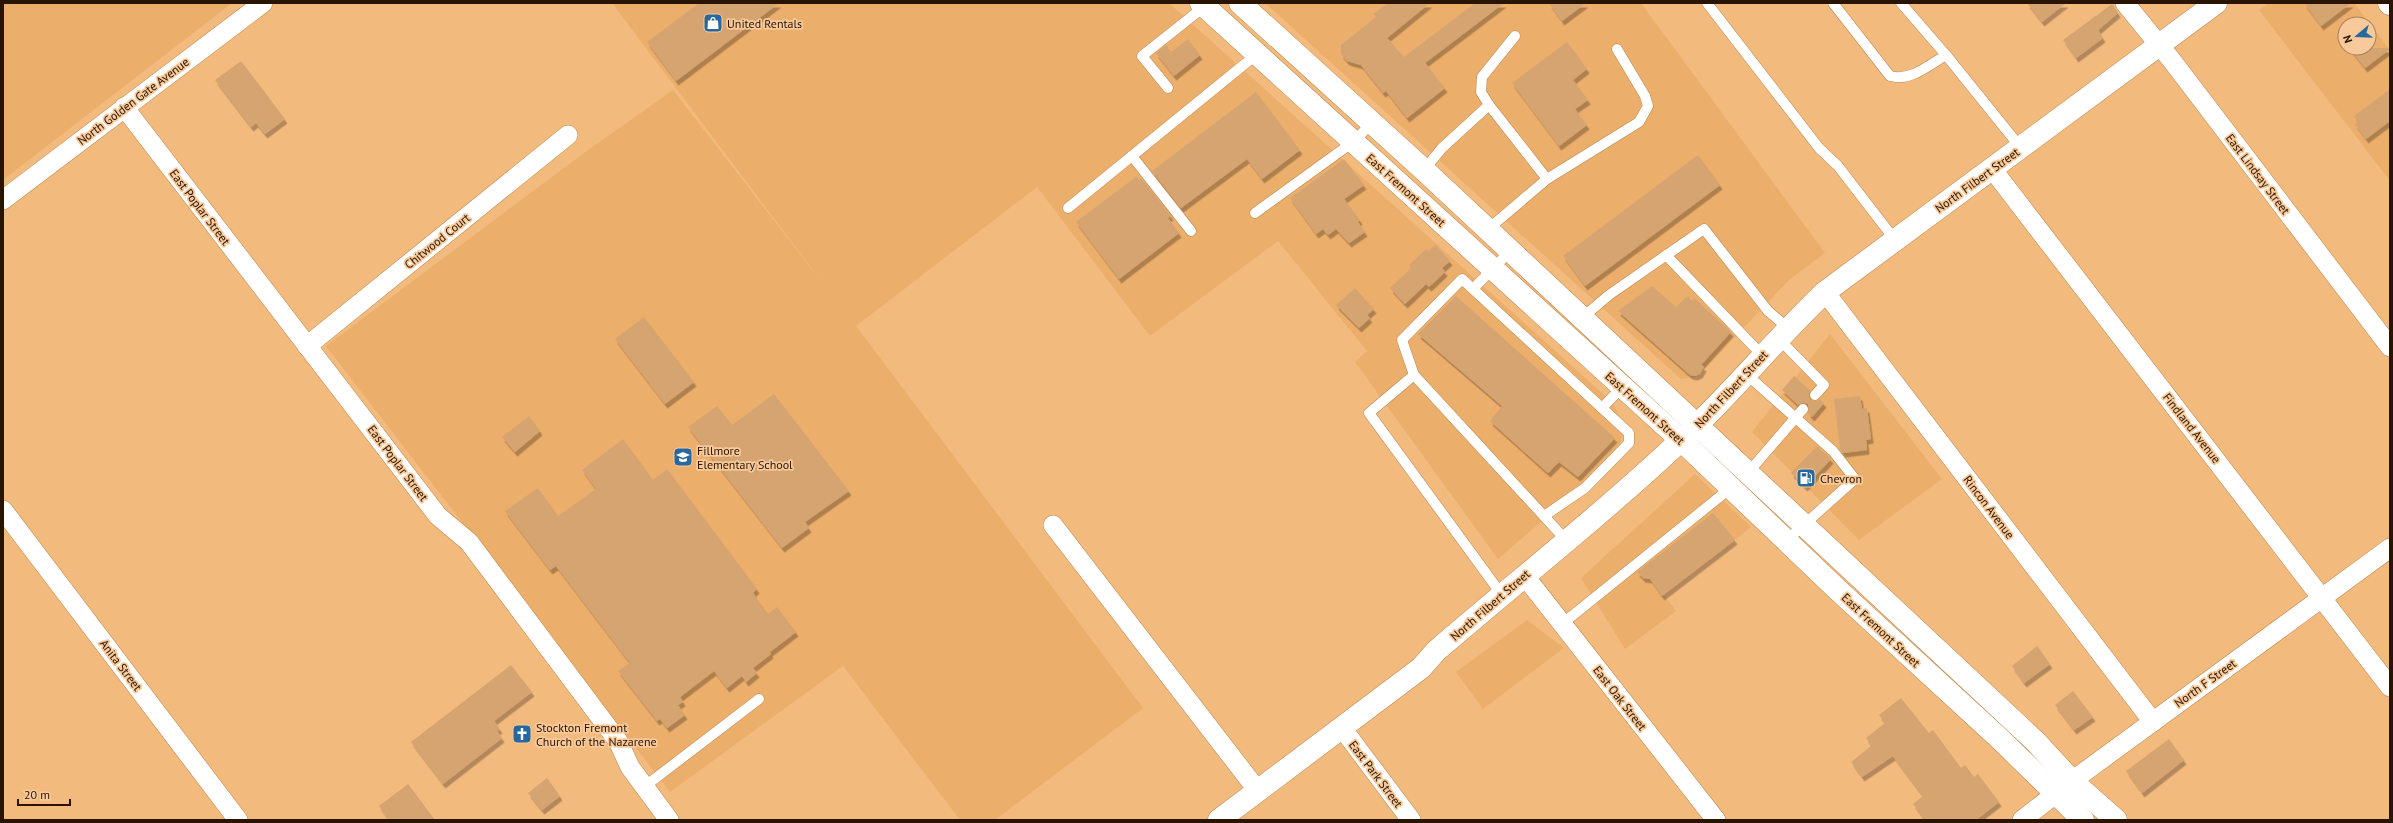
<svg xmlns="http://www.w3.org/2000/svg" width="2393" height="823" font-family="'PT Sans',sans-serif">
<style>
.built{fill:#ecae6b;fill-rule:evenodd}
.building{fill:#d6a470;filter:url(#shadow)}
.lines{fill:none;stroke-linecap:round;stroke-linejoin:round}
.service-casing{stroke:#bb854a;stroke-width:11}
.minor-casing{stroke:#bb854a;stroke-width:20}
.tertiary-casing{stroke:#bb854a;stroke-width:23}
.secondary-casing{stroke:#bb854a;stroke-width:23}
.service{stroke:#fff;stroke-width:10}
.minor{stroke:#fff;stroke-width:19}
.tertiary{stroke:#fff;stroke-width:22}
.secondary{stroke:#fff;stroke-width:22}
.labels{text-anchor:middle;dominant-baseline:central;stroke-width:3.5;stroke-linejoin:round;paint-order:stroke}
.poi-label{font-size:12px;fill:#281400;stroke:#f8ca9b;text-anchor:start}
.street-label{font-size:12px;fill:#281400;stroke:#f8ca9b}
</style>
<defs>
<filter id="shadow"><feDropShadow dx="2.5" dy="4.5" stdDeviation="0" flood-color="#0004"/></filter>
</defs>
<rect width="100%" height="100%" fill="#f3ba7e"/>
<g class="built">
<path d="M 3,3 L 232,3 L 3,180 Z"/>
<path d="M 612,3 L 1169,3 L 1612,402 L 1625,426 L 1616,457 L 1498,559 L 1355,362 L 1367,351 L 1278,241 L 1150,336 L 1037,187 L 856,326 L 1143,708 L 995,820 L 960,820 L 843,666 L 670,792 L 326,346 L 584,153 L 673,90 L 827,289 Z"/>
<path d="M 1265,3 L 1508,3 L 1490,17 L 1509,3 L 1641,3 L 1825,253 L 1789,280 L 1697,377 L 1681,379 Z"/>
<path d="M 2269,3 L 2354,3 L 2390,50 L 2390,181 L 2259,10 ZM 2345,24 L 2369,24 L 2369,48 L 2345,48 Z"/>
<path d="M 1830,334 L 1942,479 L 1859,540 L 1752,432 Z"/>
<path d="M 1695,474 L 1751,527 L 1664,595 L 1676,611 L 1625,649 L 1581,578 Z"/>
<path d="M 1527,620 L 1564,648 L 1483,709 L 1456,672 Z"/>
</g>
<g class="building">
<path d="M 699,3 L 779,3 L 676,81 L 647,42 Z"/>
<path d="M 1388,3 L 1430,3 L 1387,38 L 1404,57 L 1475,3 L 1504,3 L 1425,63 L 1445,88 L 1407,118 L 1386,91 L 1383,93 L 1361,65 L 1347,61 L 1341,54 L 1341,45 L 1376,17 L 1373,14 Z"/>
<path d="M 1549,3 L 1586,3 L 1562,21 Z"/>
<path d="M 2027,3 L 2066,3 L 2042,22 Z"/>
<path d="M 2304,3 L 2351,3 L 2321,26 Z"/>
<path d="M 2112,4 L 2118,13 L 2098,30 L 2103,38 L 2076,58 L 2063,40 Z"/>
<path d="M 1188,39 L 1200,55 L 1174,76 L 1156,53 L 1166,45 L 1171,52 Z"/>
<path d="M 1567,42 L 1587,69 L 1573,80 L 1588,100 L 1575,109 L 1587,125 L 1559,146 L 1512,83 Z"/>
<path d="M 2349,48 L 2390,48 L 2390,49 L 2365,68 Z"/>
<path d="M 241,61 L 285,119 L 265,134 L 256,123 L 251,127 L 215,80 Z"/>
<path d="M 2390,89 L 2390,121 L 2366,139 L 2355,124 L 2358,122 L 2354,116 Z"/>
<path d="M 1256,92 L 1300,150 L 1262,179 L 1247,159 L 1181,208 L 1152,171 Z"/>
<path d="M 1698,155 L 1720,185 L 1585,286 L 1563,256 Z"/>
<path d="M 1344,159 L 1364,185 L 1344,199 L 1360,220 L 1358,222 L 1365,232 L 1349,243 L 1336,229 L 1328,235 L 1323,229 L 1316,234 L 1290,198 Z"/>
<path d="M 1137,176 L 1139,180 L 1141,178 L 1171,216 L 1168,218 L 1179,233 L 1119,279 L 1076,222 Z"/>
<path d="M 1436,245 L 1450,261 L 1442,268 L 1445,272 L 1429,287 L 1426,284 L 1405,304 L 1390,288 L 1411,268 L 1409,265 L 1426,249 L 1428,251 Z"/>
<path d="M 1652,286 L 1676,307 L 1687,296 L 1692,301 L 1694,298 L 1731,332 L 1701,365 L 1704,367 L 1700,374 L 1695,376 L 1690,375 L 1618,311 Z"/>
<path d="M 1355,288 L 1374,309 L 1367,315 L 1370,318 L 1359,328 L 1336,305 Z"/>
<path d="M 1456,296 L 1615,438 L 1578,477 L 1559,462 L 1548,473 L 1490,421 L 1502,406 L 1418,334 Z"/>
<path d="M 644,317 L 694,382 L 665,404 L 615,339 Z"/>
<path d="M 1794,376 L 1810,390 L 1809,397 L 1811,400 L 1817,401 L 1820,399 L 1824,403 L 1812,417 L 1808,413 L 1809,410 L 1808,404 L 1804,403 L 1798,405 L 1782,390 Z"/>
<path d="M 774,394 L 849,491 L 805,522 L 809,528 L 782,548 L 688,427 L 717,406 L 732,425 Z"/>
<path d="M 1860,396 L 1862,409 L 1867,408 L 1871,439 L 1866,440 L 1867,450 L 1843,453 L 1840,449 L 1834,399 Z"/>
<path d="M 529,416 L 540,431 L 515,452 L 502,437 Z"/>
<path d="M 623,439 L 653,480 L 667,469 L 757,589 L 753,593 L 768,614 L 777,607 L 796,632 L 770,652 L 771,654 L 753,668 L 757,673 L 746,682 L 742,676 L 727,688 L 714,671 L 680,697 L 683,702 L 678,705 L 685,715 L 667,728 L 660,719 L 657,721 L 618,671 L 630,663 L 556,566 L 550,570 L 505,511 L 538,488 L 558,516 L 596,489 L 582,470 Z"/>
<path d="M 1817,446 L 1831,459 L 1805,487 L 1791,473 Z"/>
<path d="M 1713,513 L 1735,540 L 1662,596 L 1650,579 L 1643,578 L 1637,572 Z"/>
<path d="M 2037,646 L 2050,664 L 2024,683 L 2012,666 Z"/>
<path d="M 511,665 L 532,692 L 494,721 L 500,729 L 497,731 L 502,738 L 443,784 L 411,742 Z"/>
<path d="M 2073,691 L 2093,717 L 2074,730 L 2055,705 Z"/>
<path d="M 1901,698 L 1929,733 L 1933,730 L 1961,768 L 1965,765 L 1974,777 L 1978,774 L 1999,802 L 1976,820 L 1925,820 L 1913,804 L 1923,796 L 1893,756 L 1862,777 L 1851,762 L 1871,746 L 1866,738 L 1885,723 L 1879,715 Z"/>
<path d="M 2169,739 L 2184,760 L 2142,793 L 2126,771 Z"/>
<path d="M 547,778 L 560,796 L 542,810 L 528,793 Z"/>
<path d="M 408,784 L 435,820 L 389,820 L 379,806 Z"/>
</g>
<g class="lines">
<g class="service-casing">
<g id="service">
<path d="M 1707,3 L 1819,148 L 1838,166 L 1895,240"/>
<path d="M 1833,3 L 1890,76 C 1910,82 1929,65 1946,55 L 1901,3"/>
<path d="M 1946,55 L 2021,148"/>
<path d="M 1168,88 L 1142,56 L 1205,6"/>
<path d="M 1489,105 L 1481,92 L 1482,77 L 1515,36"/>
<path d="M 1132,156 L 1191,231"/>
<path d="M 1424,170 L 1442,148 L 1489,105 L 1547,179 L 1487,230"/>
<path d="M 1547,179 L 1639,122 L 1648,106 L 1645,96 L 1617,49"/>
<path d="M 1068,208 L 1257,54"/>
<path d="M 1255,213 L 1353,142 L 1372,123"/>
<path d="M 1666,255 L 1762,355"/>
<path d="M 1473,289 L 1510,251"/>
<path d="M 1582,318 L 1609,295 L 1704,229 L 1768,311 L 1788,328"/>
<path d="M 1778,338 L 1824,385 L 1815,395"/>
<path d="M 1746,374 L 1833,451 L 1855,479 L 1786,541"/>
<path d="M 1414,375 L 1402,340 L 1462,279 L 1629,433 L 1629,443 L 1585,488 L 1544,516"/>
<path d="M 1602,408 L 1624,385"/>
<path d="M 1747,474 L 1803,409"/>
<path d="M 1502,595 L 1369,413 L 1414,375 L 1566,540"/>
<path d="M 1562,624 L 1733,486"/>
<path d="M 644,787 L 759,699"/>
</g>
</g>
<g class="minor-casing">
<g id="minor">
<path d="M 2125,3 L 2173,62 L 2390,347"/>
<path d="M 124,107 L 438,516 L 469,542 L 618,741 L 630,767 L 669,820"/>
<path d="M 1993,170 L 2390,687"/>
<path d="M 3,200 L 263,3"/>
<path d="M 1825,292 L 2153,722"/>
<path d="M 307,346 L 568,135"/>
<path d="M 3,510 L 238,820"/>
<path d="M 1053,525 L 1258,791"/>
<path d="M 1524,575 L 1716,820"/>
<path d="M 1342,728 L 1411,820"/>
<path d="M 2022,820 L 2072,781 L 2390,548"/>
</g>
</g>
<g class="tertiary-casing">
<g id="tertiary">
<path d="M 2389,3 L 2390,4"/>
<path d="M 1219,820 L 1421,668 L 1436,651 C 1523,576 1614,505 1697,425 C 1741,382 1780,335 1825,292 L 2216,3"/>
</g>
</g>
<g class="secondary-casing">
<g id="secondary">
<path d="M 1201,3 L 1681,440 L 1839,591 L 2000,739 L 2083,820"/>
<path d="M 1240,3 L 1424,170 L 2036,742 L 2072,781 L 2116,820"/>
</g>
</g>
<use href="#service" class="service"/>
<use href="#minor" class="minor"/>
<use href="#tertiary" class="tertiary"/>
<use href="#secondary" class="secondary"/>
</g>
<defs>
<g id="shop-square" transform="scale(1)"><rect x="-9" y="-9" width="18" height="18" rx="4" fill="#27699f" stroke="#f8ca9b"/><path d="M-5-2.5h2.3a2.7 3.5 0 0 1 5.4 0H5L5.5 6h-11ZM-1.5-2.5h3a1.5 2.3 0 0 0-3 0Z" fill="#fff"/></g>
<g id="school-square" transform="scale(1)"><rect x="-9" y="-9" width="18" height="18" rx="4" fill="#27699f" stroke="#f8ca9b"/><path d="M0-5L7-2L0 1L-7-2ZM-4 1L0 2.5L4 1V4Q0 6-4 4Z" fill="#fff"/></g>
<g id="fuel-square" transform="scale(1)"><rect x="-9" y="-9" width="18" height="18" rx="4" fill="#27699f" stroke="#f8ca9b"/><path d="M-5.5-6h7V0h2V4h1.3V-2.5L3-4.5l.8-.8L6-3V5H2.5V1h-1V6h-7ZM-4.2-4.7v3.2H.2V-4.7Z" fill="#fff"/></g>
<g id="church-square" transform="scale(1)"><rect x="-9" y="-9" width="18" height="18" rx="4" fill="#27699f" stroke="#f8ca9b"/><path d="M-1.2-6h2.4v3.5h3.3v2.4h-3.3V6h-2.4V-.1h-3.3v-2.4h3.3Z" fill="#fff"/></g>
</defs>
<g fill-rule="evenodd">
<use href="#shop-square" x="713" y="23"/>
<use href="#school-square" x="683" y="457"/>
<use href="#fuel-square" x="1806" y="478"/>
<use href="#church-square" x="522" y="734"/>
</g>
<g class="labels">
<g class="poi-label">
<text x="727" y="23">United Rentals</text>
<text x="697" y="450">Fillmore<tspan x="697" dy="14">Elementary School</tspan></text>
<text x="1820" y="478">Chevron</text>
<text x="536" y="727">Stockton Fremont<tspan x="536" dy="14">Church of the Nazarene</tspan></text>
</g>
<g class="street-label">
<text transform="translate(133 101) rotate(-37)">North Golden Gate Avenue</text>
<text transform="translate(2258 174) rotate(53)">East Lindsay Street</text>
<text transform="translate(1977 180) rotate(-36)">North Filbert Street</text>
<text transform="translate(1406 190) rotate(42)">East Fremont Street</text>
<text transform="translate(200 207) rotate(53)">East Poplar Street</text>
<text transform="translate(437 241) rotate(-39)">Chitwood Court</text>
<text transform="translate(1731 389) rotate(-47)">North Filbert Street</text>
<text transform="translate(1645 408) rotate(42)">East Fremont Street</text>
<text transform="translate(2192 428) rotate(52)">Findland Avenue</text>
<text transform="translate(398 463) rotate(53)">East Poplar Street</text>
<text transform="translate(1989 507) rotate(53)">Rincon Avenue</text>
<text transform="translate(1490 605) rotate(-41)">North Filbert Street</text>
<text transform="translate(1881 630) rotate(43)">East Fremont Street</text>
<text transform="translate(121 665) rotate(53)">Anita Street</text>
<text transform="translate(2205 683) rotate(-36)">North F Street</text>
<text transform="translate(1620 698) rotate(52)">East Oak Street</text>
<text transform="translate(1376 774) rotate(53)">East Park Street</text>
</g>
</g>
<rect width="2393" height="823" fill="none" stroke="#281400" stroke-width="8"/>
<g transform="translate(2357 36) rotate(251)"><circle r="19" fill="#f8ca9b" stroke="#a5815d"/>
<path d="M0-3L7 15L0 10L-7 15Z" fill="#27699f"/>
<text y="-6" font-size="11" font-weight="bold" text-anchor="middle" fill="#281400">N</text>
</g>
<path d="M18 799v6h52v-6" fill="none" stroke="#281400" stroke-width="2"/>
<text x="24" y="799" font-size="12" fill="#281400" stroke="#f8ca9b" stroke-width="3" paint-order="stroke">20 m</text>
</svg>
